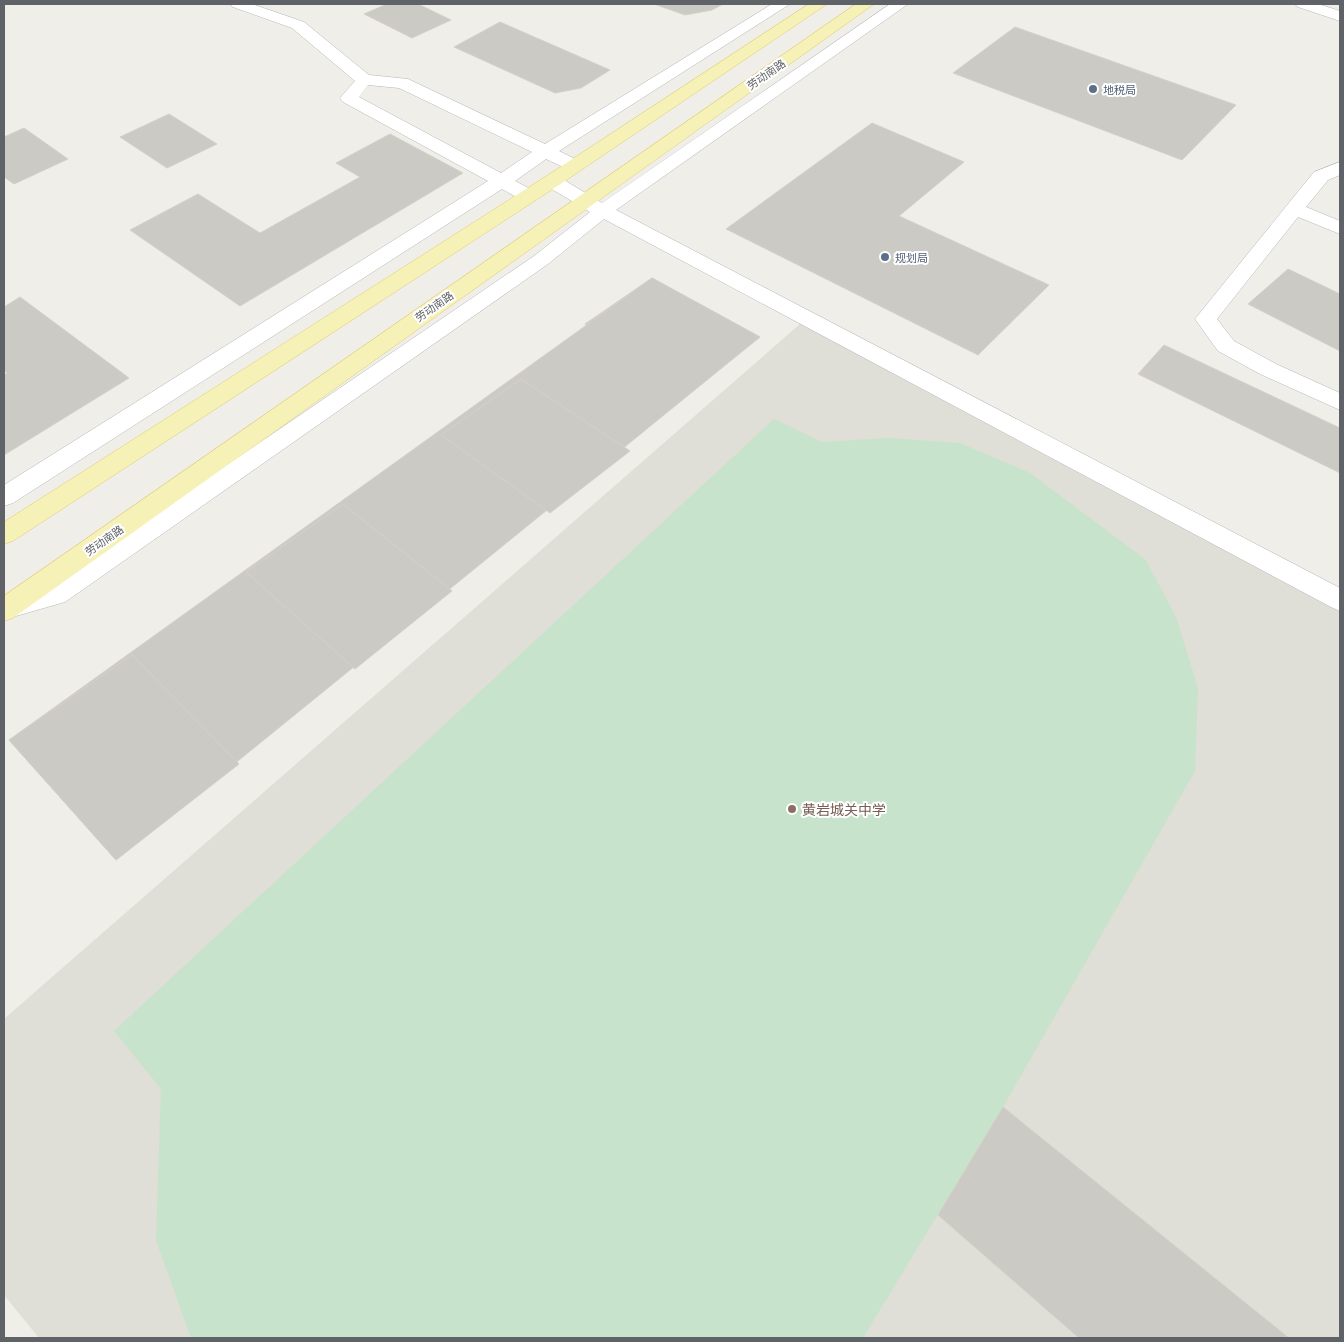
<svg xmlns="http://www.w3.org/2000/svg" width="1344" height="1342" font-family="'Open Sans','Noto Sans SC',sans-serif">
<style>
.education{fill:#dfded7}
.green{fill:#c8e3cb}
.building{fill:#cbcac5;stroke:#d4d1c7}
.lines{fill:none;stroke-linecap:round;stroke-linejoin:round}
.minor-casing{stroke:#b5b7bb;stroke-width:1}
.major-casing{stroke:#e1cb70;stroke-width:1}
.minor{fill:#fff;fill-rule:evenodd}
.major{fill:#f6f1b7;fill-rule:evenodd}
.service-dot{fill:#5c6f8a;stroke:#fff;stroke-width:2}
.education-dot{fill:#8d6e63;stroke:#fff;stroke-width:2}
.labels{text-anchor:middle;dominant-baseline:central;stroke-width:4;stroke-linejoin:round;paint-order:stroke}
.far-street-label{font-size:11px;fill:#5f6266;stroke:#fff}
.far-service-label{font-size:11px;fill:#4e5e75;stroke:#fff;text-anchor:start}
.education-label{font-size:14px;fill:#785e54;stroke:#fff;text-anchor:start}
</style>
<rect width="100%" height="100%" fill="#efeee8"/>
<path class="education" d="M 808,317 L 1340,600 L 1340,1338 L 39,1338 L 4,1295 L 4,1019 Z"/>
<path class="green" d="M 774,419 L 822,442 L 888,438 L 960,443 L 1030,473 L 1146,560 L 1176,617 L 1198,688 L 1195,771 L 1003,1107 L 863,1338 L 191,1338 L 156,1240 L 161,1089 L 114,1031 Z"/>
<g class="building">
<path d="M 387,4 L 418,4 L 451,20 L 412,38 L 364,14 Z"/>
<path d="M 654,4 L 723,4 L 712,10 L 685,15 Z"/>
<path d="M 500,22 L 610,70 L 581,88 L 555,93 L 454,47 Z"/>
<path d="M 1015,27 L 1236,105 L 1182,160 L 953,73 Z"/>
<path d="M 169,114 L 217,144 L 167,168 L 120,137 Z"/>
<path d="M 872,123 L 964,162 L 899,216 L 1049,285 L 978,355 L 726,229 Z"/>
<path d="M 24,128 L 68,159 L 14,184 L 4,177 L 4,137 Z"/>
<path d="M 390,134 L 463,173 L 240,306 L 130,230 L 198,194 L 260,233 L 360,177 L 336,163 Z"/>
<path d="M 1288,269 L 1340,294 L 1340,351 L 1248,304 Z"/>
<path d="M 652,278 L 760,337 L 692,389 L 585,324 Z"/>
<path d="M 652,278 L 760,337 L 116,860 L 9,740 Z"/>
<path d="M 20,297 L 129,378 L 4,455 L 4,375 L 7,373 L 4,370 L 4,307 Z"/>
<path d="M 1164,345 L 1340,428 L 1340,473 L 1138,374 Z"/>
<path d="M 521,379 L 630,451 L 550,513 L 441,435 Z"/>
<path d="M 343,504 L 452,591 L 355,669 L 246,572 Z"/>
<path d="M 132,655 L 239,764 L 116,860 L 9,740 Z"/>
<path d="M 1003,1107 L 1289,1338 L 1079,1338 L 938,1215 Z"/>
</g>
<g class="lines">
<g class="minor-casing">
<g id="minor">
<path d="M 230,4 L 252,4 L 304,22 L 369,75 L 408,79 L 545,144 L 772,4 L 790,4 L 559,151 L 581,162 L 584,166 L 581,170 L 569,170 L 546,159 L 515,181 L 536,192 L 538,196 L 536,200 L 522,200 L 502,189 L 13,503 L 4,506 L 4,485 L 488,181 L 343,102 L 340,98 L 355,81 L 292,28 L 233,7 ZM 368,85 L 399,88 L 532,152 L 501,173 L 359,97 Z"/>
<path d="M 890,4 L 908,4 L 616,210 L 1340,588 L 1340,611 L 1331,607 L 604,219 L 548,264 L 65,602 L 9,618 L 4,616 L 4,598 L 49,586 L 534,256 L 590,212 L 545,185 L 543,181 L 545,177 L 559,177 L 602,203 Z"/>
<path d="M 1295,4 L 1318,4 L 1340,11 L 1340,21 L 1298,7 Z"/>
<path d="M 1340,162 L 1340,175 L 1328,180 L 1306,207 L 1340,221 L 1340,234 L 1298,217 L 1217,319 L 1234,341 L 1276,364 L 1340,393 L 1340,410 L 1260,374 L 1218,351 L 1195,319 L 1314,172 Z"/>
</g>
</g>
<g class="major-casing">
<g id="major">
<path d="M 809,4 L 827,4 L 559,185 L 13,541 L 4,544 L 4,522 L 545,177 Z"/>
<path d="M 856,4 L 874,4 L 13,618 L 4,621 L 4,596 Z"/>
</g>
</g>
<use href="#minor" class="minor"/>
<use href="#major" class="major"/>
</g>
<g class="service-dot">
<circle cx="1093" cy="89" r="5"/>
<circle cx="885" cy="257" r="5"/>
</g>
<circle class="education-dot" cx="792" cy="809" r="5"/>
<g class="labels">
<g class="far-street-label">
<text transform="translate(766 74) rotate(-35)">劳动南路</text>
<text transform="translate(434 306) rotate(-35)">劳动南路</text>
<text transform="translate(104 540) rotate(-35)">劳动南路</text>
</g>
<g class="far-service-label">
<text x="1103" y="89">地税局</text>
<text x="895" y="257">规划局</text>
</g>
<g class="education-label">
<text x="802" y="809">黄岩城关中学</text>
</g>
</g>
<rect width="1344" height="1342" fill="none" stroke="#5f6266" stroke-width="10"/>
</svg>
